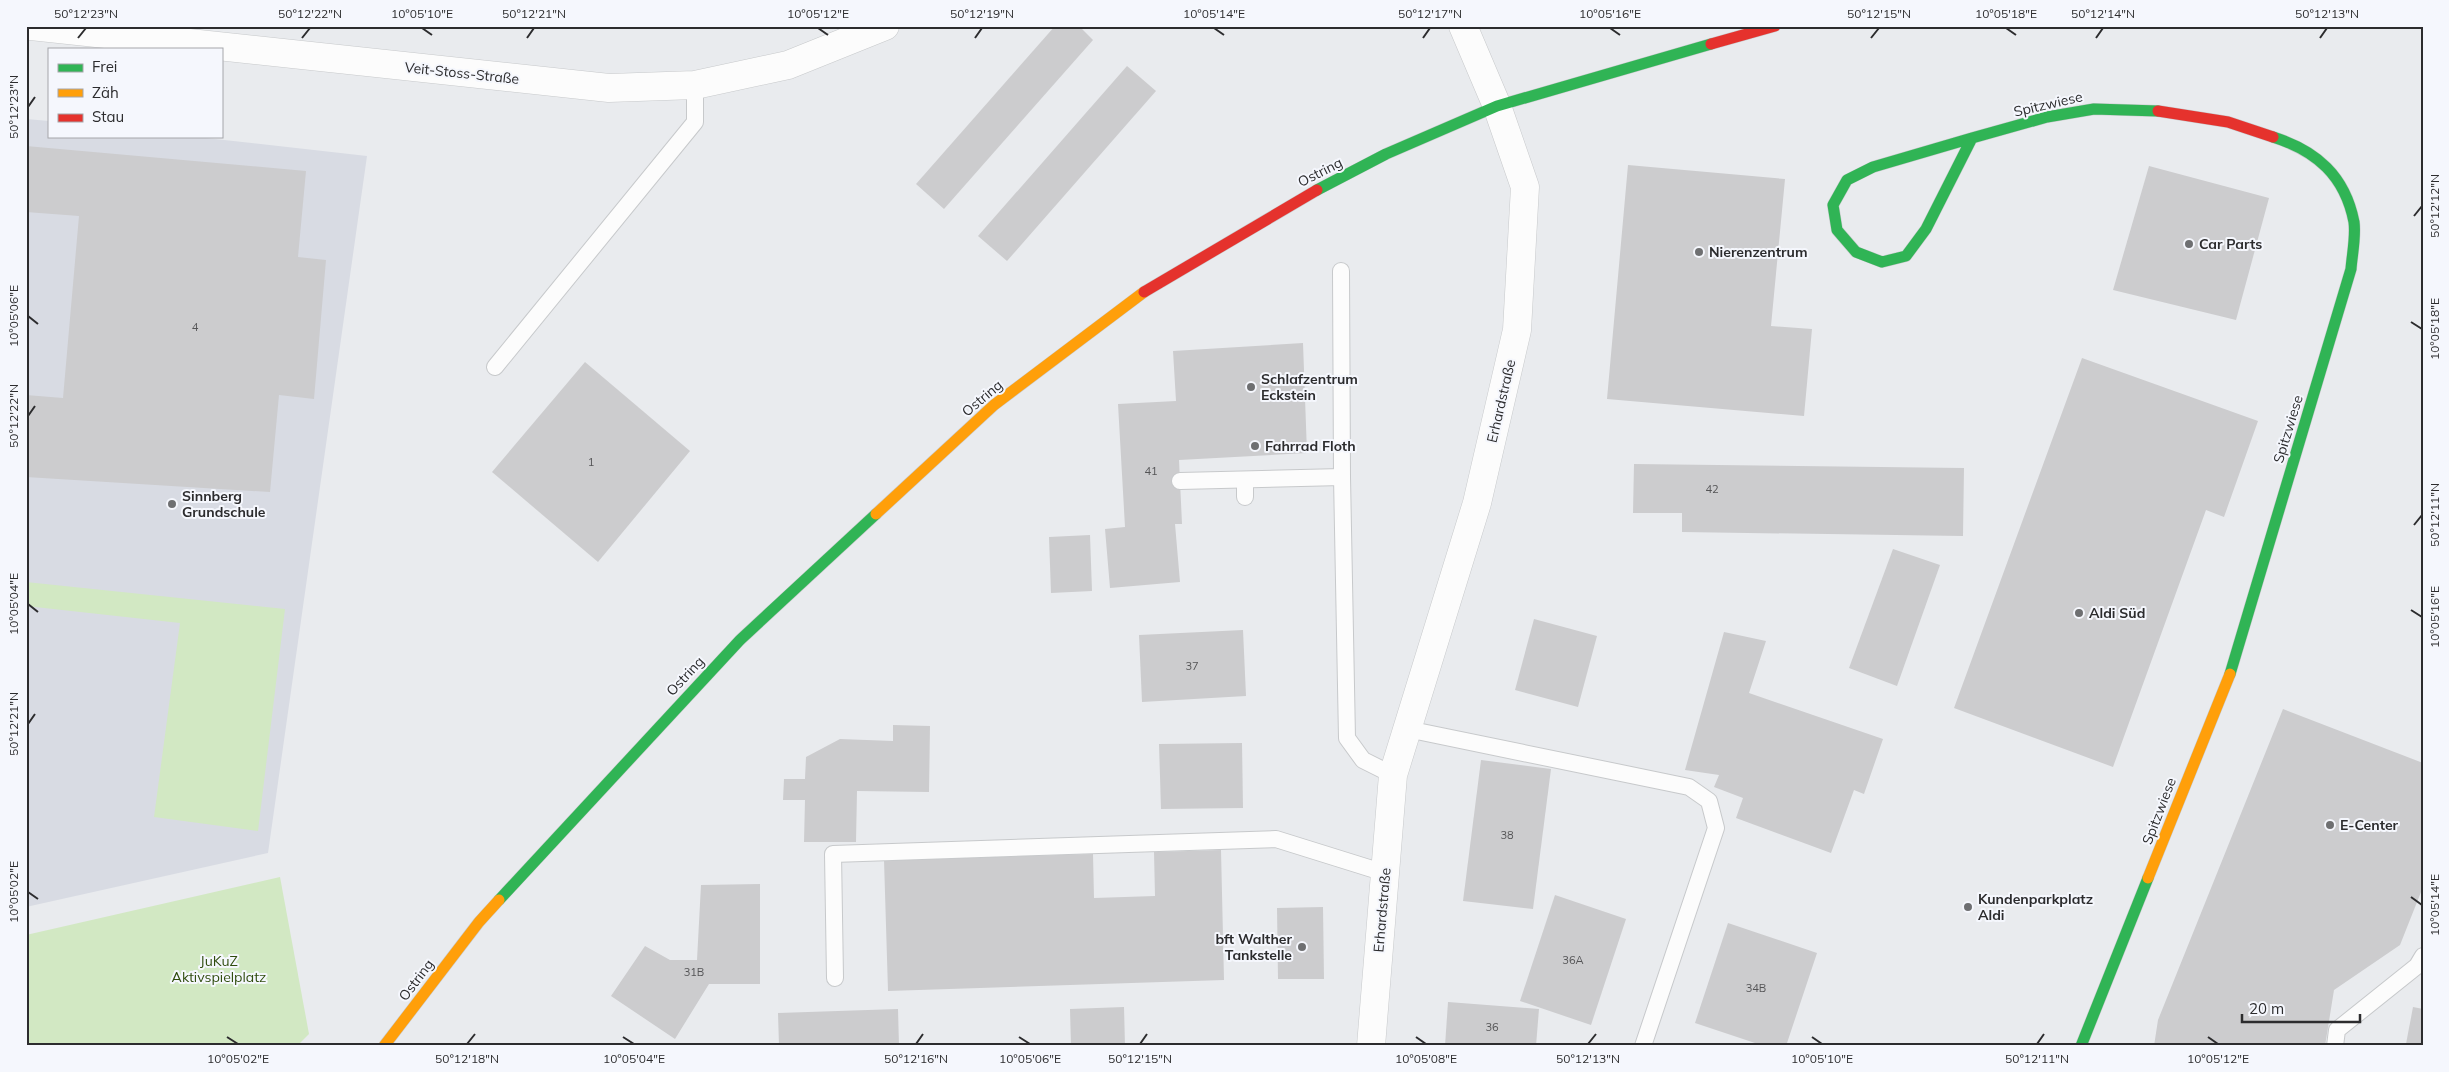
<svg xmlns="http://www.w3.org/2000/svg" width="2449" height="1072" font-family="Mulish,sans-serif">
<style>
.built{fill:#d8dbe3}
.green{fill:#d2e8c3}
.building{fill:#ccccce}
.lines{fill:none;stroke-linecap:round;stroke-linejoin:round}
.lane-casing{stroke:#c7c9cb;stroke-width:18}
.street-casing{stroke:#c7c9cb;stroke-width:29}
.fast-casing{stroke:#c7c9cb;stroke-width:12}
.slow-casing{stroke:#c7c9cb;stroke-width:12}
.jam-casing{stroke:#c7c9cb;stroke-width:12}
.lane{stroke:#fcfcfc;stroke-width:16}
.street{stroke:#fcfcfc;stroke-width:28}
.fast{stroke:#30b455;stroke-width:11}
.slow{stroke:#ff9f0a;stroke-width:11}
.jam{stroke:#e5322d;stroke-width:11}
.ticks{fill:none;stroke:#2c2c2e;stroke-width:2}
.poi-dot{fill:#6e6f71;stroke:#f5f7fd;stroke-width:2}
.labels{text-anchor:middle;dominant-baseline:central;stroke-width:4;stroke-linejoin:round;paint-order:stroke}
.number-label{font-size:11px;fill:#545456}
.street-label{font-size:14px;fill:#2c2c2e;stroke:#f5f7fd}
.poi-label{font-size:14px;font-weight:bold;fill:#2c2c2e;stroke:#f5f7fd;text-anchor:start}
.park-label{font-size:14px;fill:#2f4c0d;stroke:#f5f7fd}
.neatline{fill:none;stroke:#2c2c2e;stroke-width:2}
.ticks-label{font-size:12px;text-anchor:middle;fill:#2c2c2e}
</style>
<rect width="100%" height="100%" fill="#e9ebee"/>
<path class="built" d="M 26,119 L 49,121 L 49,136 L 188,136 L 367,156 L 268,853 L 26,907 Z"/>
<g class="green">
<path d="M 26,582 L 285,609 L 258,831 L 154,817 L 180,623 L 26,606 Z"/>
<path d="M 280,877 L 309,1034 L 297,1046 L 26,1046 L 26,935 Z"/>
</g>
<g class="building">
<path d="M 1055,26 L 1079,26 L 1093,40 L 944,209 L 916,184 Z"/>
<path d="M 1127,66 L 1156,91 L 1007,261 L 978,236 Z"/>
<path d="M 26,146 L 306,171 L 298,257 L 326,260 L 314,399 L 279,395 L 270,492 L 26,477 L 26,395 L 63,398 L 79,216 L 26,212 Z"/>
<path d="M 1628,165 L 1785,179 L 1771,326 L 1812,329 L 1804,416 L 1607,399 Z"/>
<path d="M 2149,166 L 2269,198 L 2236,320 L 2113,290 Z"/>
<path d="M 1303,343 L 1307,453 L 1179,460 L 1182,524 L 1175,524 L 1180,582 L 1110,588 L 1105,529 L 1125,527 L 1118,404 L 1176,401 L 1173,351 Z"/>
<path d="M 2082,358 L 2258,421 L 2224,517 L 2206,510 L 2113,767 L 1954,708 Z"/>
<path d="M 585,362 L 690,451 L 598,562 L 492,472 Z"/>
<path d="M 1634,464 L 1964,468 L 1963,536 L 1682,532 L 1682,513 L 1633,513 Z"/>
<path d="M 1090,535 L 1092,591 L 1051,593 L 1049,537 Z"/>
<path d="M 1893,549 L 1940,565 L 1897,686 L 1849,668 Z"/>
<path d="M 1534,619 L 1597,636 L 1578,707 L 1515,690 Z"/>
<path d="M 1243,630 L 1246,696 L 1142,702 L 1139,635 Z"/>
<path d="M 1724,632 L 1766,641 L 1749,693 L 1883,739 L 1864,794 L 1854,790 L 1831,853 L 1736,818 L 1743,798 L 1714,787 L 1719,775 L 1685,770 Z"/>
<path d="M 2283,709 L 2423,763 L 2423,887 L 2400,945 L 2334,990 L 2325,1046 L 2154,1046 L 2158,1020 Z"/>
<path d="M 893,725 L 930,726 L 929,792 L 857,791 L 856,842 L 804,842 L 805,800 L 783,800 L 784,779 L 805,779 L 806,757 L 840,739 L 893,741 Z"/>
<path d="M 1242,743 L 1243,808 L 1161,809 L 1159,744 Z"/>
<path d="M 1481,760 L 1551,769 L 1533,909 L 1463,901 Z"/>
<path d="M 1221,850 L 1224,980 L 888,991 L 884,860 L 1093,854 L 1094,898 L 1155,896 L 1154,852 Z"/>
<path d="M 760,884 L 760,984 L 709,984 L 675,1039 L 611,996 L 645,946 L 670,960 L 697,960 L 701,885 Z"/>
<path d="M 1555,895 L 1626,919 L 1591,1025 L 1520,1001 Z"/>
<path d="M 1323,907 L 1324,979 L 1278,979 L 1277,908 Z"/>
<path d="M 1728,923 L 1817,953 L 1786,1046 L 1764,1046 L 1695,1023 Z"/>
<path d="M 1448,1002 L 1539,1009 L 1536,1046 L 1445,1046 Z"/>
<path d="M 1124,1007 L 1125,1046 L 1071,1046 L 1070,1009 Z"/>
<path d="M 2413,1007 L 2423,1009 L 2423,1046 L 2406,1044 Z"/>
<path d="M 898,1009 L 899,1046 L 779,1046 L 778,1013 Z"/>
</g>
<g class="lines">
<g class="lane-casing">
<g id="lane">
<path d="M 1341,271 L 1342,477"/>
<path d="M 495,367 L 695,122 L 695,85"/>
<path d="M 1245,480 L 1245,497"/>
<path d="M 1180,481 L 1342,477 L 1347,738 L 1363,760 L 1393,775"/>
<path d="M 1407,729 L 1689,787 L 1709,801 L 1716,828 L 1643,1046"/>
<path d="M 835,978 L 833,854 L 1276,839 L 1385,873"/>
<path d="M 2335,1046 L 2337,1030 L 2417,966 L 2423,956"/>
</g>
</g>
<g class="street-casing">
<g id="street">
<path d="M 31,26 L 609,88 L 695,85 L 788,65 L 885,26"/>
<path d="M 1371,1046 L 1393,775 L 1477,503 L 1517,330 L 1525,187 L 1497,106 L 1463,26"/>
</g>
</g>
<g class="fast-casing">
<g id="fast">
<path d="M 1972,138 L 1926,229 L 1906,256 L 1882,262 L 1856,252 L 1837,230 L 1833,205 L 1847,180 L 1873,167 L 1972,138 L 2047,117 L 2094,109 L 2158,111"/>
<path d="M 1317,190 L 1386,154 L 1497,106 L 1711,44"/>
<path d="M 2230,674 L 2351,269 C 2352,255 2356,237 2354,222 C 2345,176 2317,151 2273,137"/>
<path d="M 499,900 L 740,640 L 876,514"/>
<path d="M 2081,1046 L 2148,878"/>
</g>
</g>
<g class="slow-casing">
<g id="slow">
<path d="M 876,514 L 994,405 L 1144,292"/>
<path d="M 2148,878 L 2230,674"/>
<path d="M 384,1046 L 479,922 L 499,900"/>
</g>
</g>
<g class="jam-casing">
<g id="jam">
<path d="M 1711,44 L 1775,26"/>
<path d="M 2158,111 L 2228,122 L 2273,137"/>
<path d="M 1144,292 L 1317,190"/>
</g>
</g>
<use href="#lane" class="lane"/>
<use href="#street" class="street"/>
<use href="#fast" class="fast"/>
<use href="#slow" class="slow"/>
<use href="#jam" class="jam"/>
</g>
<path class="ticks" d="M 422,28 L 432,35M 818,28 L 828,35M 1214,28 L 1224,35M 1610,28 L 1620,35M 2006,28 L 2016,35M 78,38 L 86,28M 302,38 L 310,28M 527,38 L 534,28M 975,38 L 982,28M 1423,38 L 1430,28M 1871,38 L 1879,28M 2096,38 L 2103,28M 2320,38 L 2327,28M 28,107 L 35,97M 2414,216 L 2422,206M 28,316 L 38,324M 2411,322 L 2422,329M 28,416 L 35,406M 2414,525 L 2422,515M 28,604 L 38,612M 2411,610 L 2422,617M 28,724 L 35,714M 28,892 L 38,899M 2411,897 L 2422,905M 227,1037 L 238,1044M 623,1037 L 634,1044M 1019,1037 L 1030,1044M 1416,1037 L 1426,1044M 1812,1037 L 1822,1044M 2208,1037 L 2218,1044M 467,1044 L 475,1034M 916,1044 L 923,1034M 1140,1044 L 1147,1034M 1588,1044 L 1596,1034M 2037,1044 L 2044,1034"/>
<g class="poi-dot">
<circle cx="2189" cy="244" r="5"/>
<circle cx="1699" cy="252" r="5"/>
<circle cx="1251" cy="387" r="5"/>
<circle cx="1255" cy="446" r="5"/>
<circle cx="172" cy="504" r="5"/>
<circle cx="2079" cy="613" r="5"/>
<circle cx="2330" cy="825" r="5"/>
<circle cx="1968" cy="907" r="5"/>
<circle cx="1302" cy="947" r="5"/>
</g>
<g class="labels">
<g class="number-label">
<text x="195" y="327">4</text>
<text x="591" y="462">1</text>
<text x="1151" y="471">41</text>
<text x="1712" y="489">42</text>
<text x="1192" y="666">37</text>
<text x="1507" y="835">38</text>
<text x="1573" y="960">36A</text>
<text x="694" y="972">31B</text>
<text x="1756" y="988">34B</text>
<text x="1492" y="1027">36</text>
</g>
<g class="street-label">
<text transform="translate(462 73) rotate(6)">Veit-Stoss-Straße</text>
<text transform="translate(2048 104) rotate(-13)">Spitzwiese</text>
<text transform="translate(1320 172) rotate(-27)">Ostring</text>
<text transform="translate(982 398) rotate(-40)">Ostring</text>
<text transform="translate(1501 401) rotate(-77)">Erhardstraße</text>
<text transform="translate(2288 429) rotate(-73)">Spitzwiese</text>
<text transform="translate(685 676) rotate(-47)">Ostring</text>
<text transform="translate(2159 811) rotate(-69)">Spitzwiese</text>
<text transform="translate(1382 910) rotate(-85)">Erhardstraße</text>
<text transform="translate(416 980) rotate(-53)">Ostring</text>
</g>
<g class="poi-label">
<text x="2199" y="244">Car Parts</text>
<text x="1709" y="252">Nierenzentrum</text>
<text x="1261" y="379">Schlafzentrum<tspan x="1261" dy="16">Eckstein</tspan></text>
<text x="1265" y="446">Fahrrad Floth</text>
<text x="182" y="496">Sinnberg<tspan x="182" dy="16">Grundschule</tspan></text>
<text x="2089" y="613">Aldi Süd</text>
<text x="2340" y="825">E-Center</text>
<text x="1978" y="899">Kundenparkplatz<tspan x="1978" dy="16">Aldi</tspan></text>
<text x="1292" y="939" text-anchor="end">bft Walther<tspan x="1292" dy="16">Tankstelle</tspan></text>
</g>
<g class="park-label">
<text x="219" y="961">JuKuZ<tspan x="219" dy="16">Aktivspielplatz</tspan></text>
</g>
</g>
<rect width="2449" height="1072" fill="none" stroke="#f5f7fd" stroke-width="55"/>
<rect x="48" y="48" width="175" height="90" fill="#f5f7fd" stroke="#a5a6aa"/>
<rect x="58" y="64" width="25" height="8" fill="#30b455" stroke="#a5a6aa"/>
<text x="92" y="72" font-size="15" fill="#2c2c2e">Frei</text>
<rect x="58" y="89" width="25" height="8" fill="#ff9f0a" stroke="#a5a6aa"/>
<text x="92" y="98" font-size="15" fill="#2c2c2e">Zäh</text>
<rect x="58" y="114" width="25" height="8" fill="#e5322d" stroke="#a5a6aa"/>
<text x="92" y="122" font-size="15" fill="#2c2c2e">Stau</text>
<path d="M2242 1014v8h118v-8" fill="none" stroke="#2c2c2e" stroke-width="2.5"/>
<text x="2249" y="1014" font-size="15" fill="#2c2c2e" stroke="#f5f7fd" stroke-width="4" paint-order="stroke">20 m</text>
<rect x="28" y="28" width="2394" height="1016" class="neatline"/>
<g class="ticks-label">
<text x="86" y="18">50°12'23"N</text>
<text x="310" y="18">50°12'22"N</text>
<text x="422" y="18">10°05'10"E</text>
<text x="534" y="18">50°12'21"N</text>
<text x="818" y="18">10°05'12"E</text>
<text x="982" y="18">50°12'19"N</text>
<text x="1214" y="18">10°05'14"E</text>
<text x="1430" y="18">50°12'17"N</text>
<text x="1610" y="18">10°05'16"E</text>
<text x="1879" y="18">50°12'15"N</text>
<text x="2006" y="18">10°05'18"E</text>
<text x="2103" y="18">50°12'14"N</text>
<text x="2327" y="18">50°12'13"N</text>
<text transform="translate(14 107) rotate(-90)" y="4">50°12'23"N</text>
<text transform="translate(2435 206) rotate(-90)" y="4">50°12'12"N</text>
<text transform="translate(14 316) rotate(-90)" y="4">10°05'06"E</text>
<text transform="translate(2435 329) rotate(-90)" y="4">10°05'18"E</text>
<text transform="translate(14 416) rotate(-90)" y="4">50°12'22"N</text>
<text transform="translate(2435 515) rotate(-90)" y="4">50°12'11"N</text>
<text transform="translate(14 604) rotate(-90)" y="4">10°05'04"E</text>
<text transform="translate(2435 617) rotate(-90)" y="4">10°05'16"E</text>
<text transform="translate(14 724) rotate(-90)" y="4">50°12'21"N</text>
<text transform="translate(14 892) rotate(-90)" y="4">10°05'02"E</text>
<text transform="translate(2435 905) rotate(-90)" y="4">10°05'14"E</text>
<text x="238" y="1063">10°05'02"E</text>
<text x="467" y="1063">50°12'18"N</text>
<text x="634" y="1063">10°05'04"E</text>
<text x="916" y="1063">50°12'16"N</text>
<text x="1030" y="1063">10°05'06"E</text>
<text x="1140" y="1063">50°12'15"N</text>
<text x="1426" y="1063">10°05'08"E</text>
<text x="1588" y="1063">50°12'13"N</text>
<text x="1822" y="1063">10°05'10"E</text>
<text x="2037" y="1063">50°12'11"N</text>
<text x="2218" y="1063">10°05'12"E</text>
</g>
</svg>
